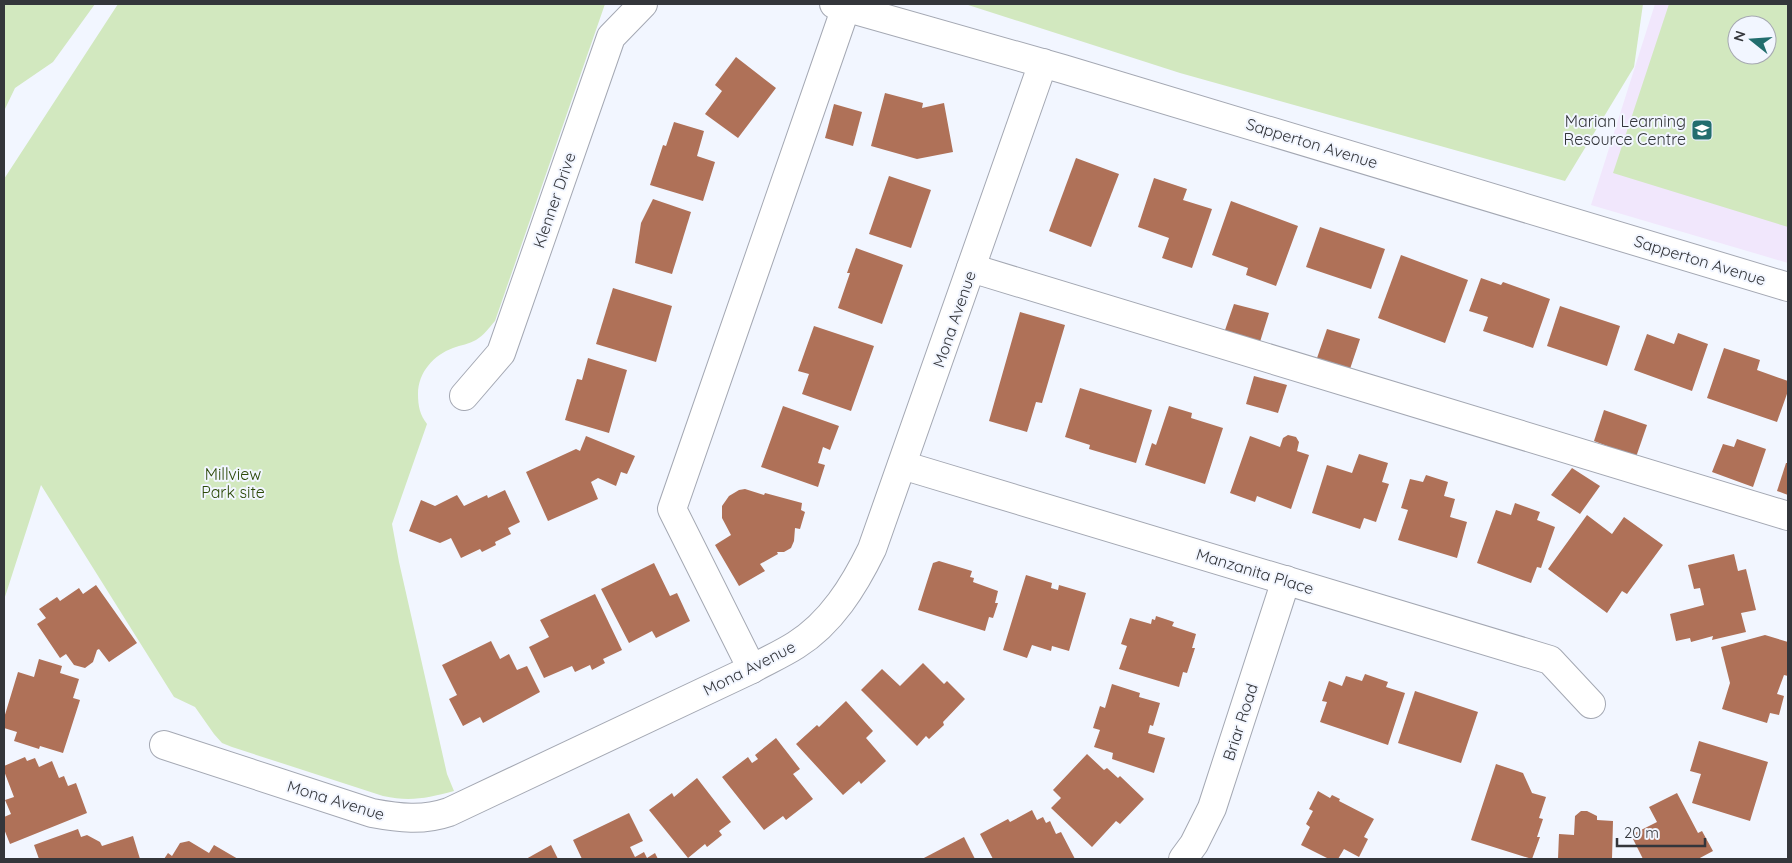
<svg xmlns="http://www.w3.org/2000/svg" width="1792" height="863" font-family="Quicksand,sans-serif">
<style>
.education{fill:#f1e7fc;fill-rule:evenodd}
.green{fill:#d2e8bf;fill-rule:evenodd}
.building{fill:#af7158}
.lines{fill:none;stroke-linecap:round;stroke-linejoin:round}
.minor-casing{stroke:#a4a8b3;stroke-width:30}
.minor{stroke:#fff;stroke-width:28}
.labels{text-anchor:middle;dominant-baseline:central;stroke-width:4;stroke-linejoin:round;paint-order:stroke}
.poi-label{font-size:16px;fill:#34363b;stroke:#f2f6ff;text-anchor:end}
.street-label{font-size:16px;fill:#34363b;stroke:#f2f6ff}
.park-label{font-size:16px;fill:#2c4908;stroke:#f2f6ff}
</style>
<rect width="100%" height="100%" fill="#f2f6ff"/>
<path class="education" d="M 1655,4 L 1788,4 L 1788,263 L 1591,205 ZM 1737,25 L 1767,25 L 1767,55 L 1737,55 Z"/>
<g class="green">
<path d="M 4,4 L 95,4 L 53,62 L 15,88 L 4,111 Z"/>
<path d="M 118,4 L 605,4 L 495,321 C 489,328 484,335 476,340 C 469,344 461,345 453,348 C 434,355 418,372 418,394 C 418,406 420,415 427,424 L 392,524 L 399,562 L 447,774 L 454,791 C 427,798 411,802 383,796 L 232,747 L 222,743 L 214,734 L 195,707 L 174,697 L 41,485 L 4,600 L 4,179 Z"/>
<path d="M 965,4 L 1643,4 L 1634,67 L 1565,181 L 1180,73 Z"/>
<path d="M 1669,4 L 1788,4 L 1788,227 L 1613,173 ZM 1737,25 L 1767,25 L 1767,55 L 1737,55 Z"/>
</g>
<g class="building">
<path d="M 736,57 L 776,88 L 738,138 L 705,114 L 722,91 L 715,85 Z"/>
<path d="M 885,93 L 923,103 L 922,108 L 944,103 L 953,152 L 917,159 L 871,146 Z"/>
<path d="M 834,104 L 862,112 L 853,146 L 825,138 Z"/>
<path d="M 674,122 L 704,131 L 697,156 L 715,162 L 703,201 L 650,185 L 663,145 L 666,146 Z"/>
<path d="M 1076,158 L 1119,174 L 1091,247 L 1049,231 Z"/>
<path d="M 889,176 L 931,190 L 911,248 L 869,234 Z"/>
<path d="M 1154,178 L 1187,189 L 1183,200 L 1212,209 L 1192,268 L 1162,258 L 1169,238 L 1138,227 Z"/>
<path d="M 653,199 L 691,212 L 672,274 L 635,263 L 641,223 Z"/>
<path d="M 1231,201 L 1298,226 L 1276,286 L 1246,275 L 1248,268 L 1212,255 Z"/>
<path d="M 1320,227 L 1385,249 L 1371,289 L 1306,267 Z"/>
<path d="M 856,248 L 903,265 L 882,324 L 838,308 L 850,273 L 847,273 Z"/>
<path d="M 1401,255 L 1468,280 L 1445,343 L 1378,318 Z"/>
<path d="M 1481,278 L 1501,285 L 1503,282 L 1550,299 L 1533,348 L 1483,331 L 1488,317 L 1469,311 Z"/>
<path d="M 613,288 L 672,306 L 656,362 L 596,344 Z"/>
<path d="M 1234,304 L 1269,313 L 1259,345 L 1224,333 Z"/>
<path d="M 1560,306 L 1620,326 L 1607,366 L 1547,346 Z"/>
<path d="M 1020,312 L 1065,325 L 1042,403 L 1036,402 L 1027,432 L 989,421 Z"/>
<path d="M 814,326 L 874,346 L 851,411 L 802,394 L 809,374 L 798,371 Z"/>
<path d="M 1327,329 L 1360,339 L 1350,369 L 1317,358 Z"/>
<path d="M 1678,333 L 1708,344 L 1692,391 L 1634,370 L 1647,334 L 1674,344 Z"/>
<path d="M 1724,348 L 1760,360 L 1757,370 L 1788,381 L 1788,391 L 1777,422 L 1707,398 Z"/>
<path d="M 588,358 L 627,370 L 609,433 L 565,420 L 577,379 L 582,380 Z"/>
<path d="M 1254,376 L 1287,385 L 1278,413 L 1246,404 Z"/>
<path d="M 1080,388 L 1152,410 L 1136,463 L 1089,449 L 1090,445 L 1065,437 Z"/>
<path d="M 783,406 L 839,426 L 830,450 L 823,447 L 818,463 L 825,465 L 818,487 L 761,467 Z"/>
<path d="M 1169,406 L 1192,413 L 1191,418 L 1223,428 L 1205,484 L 1145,465 L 1152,443 L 1156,445 Z"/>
<path d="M 1604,410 L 1647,425 L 1636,457 L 1594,441 Z"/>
<path d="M 1288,435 L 1296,437 L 1299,442 L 1297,451 L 1309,455 L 1291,509 L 1257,496 L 1255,502 L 1230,493 L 1250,436 L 1280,447 L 1283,438 Z"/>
<path d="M 586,436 L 635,456 L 627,474 L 621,472 L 616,486 L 598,478 L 591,482 L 598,499 L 548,521 L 526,472 L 576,449 L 580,451 Z"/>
<path d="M 1737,439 L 1766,449 L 1753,487 L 1712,472 L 1723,444 L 1734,447 Z"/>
<path d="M 1359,454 L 1388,463 L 1382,482 L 1389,484 L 1376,522 L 1364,518 L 1360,529 L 1312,513 L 1327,465 L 1352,473 Z"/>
<path d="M 1786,463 L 1788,463 L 1788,495 L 1777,491 Z"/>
<path d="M 1572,468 L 1600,486 L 1580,514 L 1551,495 Z"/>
<path d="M 1426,475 L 1448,482 L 1444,496 L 1455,499 L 1450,517 L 1467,522 L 1457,558 L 1398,540 L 1408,510 L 1401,508 L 1410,479 L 1423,482 Z"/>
<path d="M 745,489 L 764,495 L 765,493 L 802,503 L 801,510 L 805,512 L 800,529 L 795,528 L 794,541 L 791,548 L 784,552 L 777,552 L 778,554 L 760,564 L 765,571 L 739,586 L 715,545 L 731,535 L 722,518 L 722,506 L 729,496 L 739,490 Z"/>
<path d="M 505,490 L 520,522 L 508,528 L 511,534 L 495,542 L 496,545 L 482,552 L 480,549 L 461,558 L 451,538 L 440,543 L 409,531 L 421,500 L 435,506 L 457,495 L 464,506 L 487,495 L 488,498 Z"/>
<path d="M 1515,503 L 1540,512 L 1537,520 L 1555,527 L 1541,568 L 1537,567 L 1531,583 L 1477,563 L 1496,510 L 1511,515 Z"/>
<path d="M 1587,515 L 1612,534 L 1624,517 L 1663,545 L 1627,594 L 1622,591 L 1607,613 L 1548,569 Z"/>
<path d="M 1734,554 L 1738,571 L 1746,569 L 1756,610 L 1741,613 L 1746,632 L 1712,640 L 1713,636 L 1691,642 L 1690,638 L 1676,641 L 1670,614 L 1704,605 L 1700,588 L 1694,589 L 1688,565 Z"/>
<path d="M 939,561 L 972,571 L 970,577 L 974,578 L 973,582 L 998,591 L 995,603 L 998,603 L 993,618 L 989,617 L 985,631 L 918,610 L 933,563 Z"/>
<path d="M 654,563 L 670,596 L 677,593 L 690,621 L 656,638 L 652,631 L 629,643 L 601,589 Z"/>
<path d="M 1026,575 L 1052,583 L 1051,588 L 1058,590 L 1059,585 L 1086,593 L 1069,651 L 1052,646 L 1051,651 L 1032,645 L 1027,658 L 1003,650 Z"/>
<path d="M 96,585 L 137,643 L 109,662 L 99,649 L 97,650 L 93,662 L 85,668 L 74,665 L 66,654 L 60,658 L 37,624 L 46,618 L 39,609 L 57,597 L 60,601 L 79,588 L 83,594 Z"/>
<path d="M 595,594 L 622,650 L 603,659 L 605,663 L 592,670 L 590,665 L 575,672 L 572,666 L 544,678 L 529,647 L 549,637 L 540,620 Z"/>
<path d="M 1156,616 L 1174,622 L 1172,626 L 1196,634 L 1192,648 L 1195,648 L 1187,673 L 1183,672 L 1179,687 L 1119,669 L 1127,646 L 1121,644 L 1130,618 L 1151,624 L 1152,619 L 1155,620 Z"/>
<path d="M 1765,635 L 1788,642 L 1788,676 L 1784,675 L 1777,694 L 1784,696 L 1779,715 L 1770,713 L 1767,723 L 1722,709 L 1730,683 L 1721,647 Z"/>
<path d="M 491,641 L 500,659 L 509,654 L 517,670 L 527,666 L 540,692 L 483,723 L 480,717 L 463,726 L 449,699 L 457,695 L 442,665 Z"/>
<path d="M 39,659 L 62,666 L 60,673 L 79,679 L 73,698 L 80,700 L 63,753 L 40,746 L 39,749 L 14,741 L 17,732 L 4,728 L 4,718 L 18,672 L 34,677 Z"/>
<path d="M 923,663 L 944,684 L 947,681 L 965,699 L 943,722 L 944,725 L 929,739 L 926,736 L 917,746 L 861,690 L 882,669 L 900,686 Z"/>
<path d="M 1365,674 L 1388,682 L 1386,687 L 1405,693 L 1388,745 L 1320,722 L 1327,702 L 1322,701 L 1329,681 L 1342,686 L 1346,676 L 1362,681 Z"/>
<path d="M 1112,684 L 1140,693 L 1139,697 L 1160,703 L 1153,726 L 1150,725 L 1148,733 L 1165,738 L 1154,773 L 1112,759 L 1113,753 L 1094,747 L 1100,730 L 1093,728 L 1100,706 L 1105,708 Z"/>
<path d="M 1415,691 L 1478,712 L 1461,763 L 1398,743 Z"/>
<path d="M 846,701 L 873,731 L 866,738 L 886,761 L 861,784 L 859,781 L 843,795 L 796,744 L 817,725 L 819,727 Z"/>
<path d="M 776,738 L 800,769 L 793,774 L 813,799 L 786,820 L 783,816 L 764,830 L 722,777 L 748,757 L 752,763 L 758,759 L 755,755 Z"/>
<path d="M 1699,741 L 1768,762 L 1750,821 L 1692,803 L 1701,774 L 1690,771 Z"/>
<path d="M 1087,754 L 1104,770 L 1107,768 L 1118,778 L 1120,776 L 1144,799 L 1120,824 L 1116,821 L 1092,847 L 1051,808 L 1061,798 L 1053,790 Z"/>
<path d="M 25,757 L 27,761 L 35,758 L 39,767 L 52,761 L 59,778 L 64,776 L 68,786 L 76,783 L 87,813 L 10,844 L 4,829 L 4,817 L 11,814 L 5,800 L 14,797 L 4,771 L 4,766 Z"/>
<path d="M 1496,764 L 1523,773 L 1532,793 L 1546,797 L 1539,818 L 1543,819 L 1537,837 L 1540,837 L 1532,859 L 1471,840 Z"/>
<path d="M 697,778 L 731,822 L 719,831 L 722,835 L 707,847 L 705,844 L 688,858 L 649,810 L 672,793 L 674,797 Z"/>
<path d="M 1318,791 L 1330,798 L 1332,795 L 1340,799 L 1339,801 L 1374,819 L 1364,837 L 1368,839 L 1359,857 L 1344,849 L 1338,859 L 1329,859 L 1301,845 L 1310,827 L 1306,824 L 1313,811 L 1309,809 Z"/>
<path d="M 1677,793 L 1698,833 L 1702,831 L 1713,851 L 1698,859 L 1643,859 L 1631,835 L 1657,822 L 1649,807 Z"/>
<path d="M 1032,810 L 1037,820 L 1043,817 L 1046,823 L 1050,821 L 1056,834 L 1061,832 L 1075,859 L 993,859 L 980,834 L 1008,819 L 1010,822 Z"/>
<path d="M 1581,811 L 1587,811 L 1597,816 L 1597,820 L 1613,821 L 1612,859 L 1558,859 L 1559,834 L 1574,835 L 1575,816 Z"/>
<path d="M 629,813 L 643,841 L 630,847 L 635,857 L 644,852 L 647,858 L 655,853 L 658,859 L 582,859 L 573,840 Z"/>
<path d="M 78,829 L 81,837 L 87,835 L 100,842 L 102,846 L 133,836 L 140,859 L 39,859 L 34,845 Z"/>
<path d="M 964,837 L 975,859 L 922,859 Z"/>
<path d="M 189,841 L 209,853 L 214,845 L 238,859 L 164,859 L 168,853 L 172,856 L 180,843 Z"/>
<path d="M 551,845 L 558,859 L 526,859 Z"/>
</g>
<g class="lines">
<g class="minor-casing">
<g id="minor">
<path d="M 834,4 L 1063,69 L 1788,287"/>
<path d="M 971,268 L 1788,516"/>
<path d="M 464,396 L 501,353 L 611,37 L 643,4"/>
<path d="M 902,465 L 1550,660 L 1591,704"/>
<path d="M 752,669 L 672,509 L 846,7"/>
<path d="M 164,745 L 372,813 C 399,818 423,821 449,812 L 752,669 C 766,661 782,654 796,645 C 831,623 854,586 872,549 L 1043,63"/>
<path d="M 1183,859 L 1194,844 L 1212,808 L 1286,580"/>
</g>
</g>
<use href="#minor" class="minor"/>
</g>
<defs>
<g id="school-square" transform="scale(1.125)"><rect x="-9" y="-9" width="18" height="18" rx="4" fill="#226d6e" stroke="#f2f6ff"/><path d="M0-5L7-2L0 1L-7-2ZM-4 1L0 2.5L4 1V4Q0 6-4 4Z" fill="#fff"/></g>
</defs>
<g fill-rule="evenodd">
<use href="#school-square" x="1702" y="130"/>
</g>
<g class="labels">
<g class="poi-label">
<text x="1686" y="121">Marian Learning<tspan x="1686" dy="18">Resource Centre</tspan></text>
</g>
<g class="street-label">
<text transform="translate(1312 143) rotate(17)">Sapperton Avenue</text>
<text transform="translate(554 200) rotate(-71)">Klenner Drive</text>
<text transform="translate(1700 260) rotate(17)">Sapperton Avenue</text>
<text transform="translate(954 319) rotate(-71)">Mona Avenue</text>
<text transform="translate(1255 571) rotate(17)">Manzanita Place</text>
<text transform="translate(749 668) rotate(-27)">Mona Avenue</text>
<text transform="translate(1240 722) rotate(-72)">Briar Road</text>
<text transform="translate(336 800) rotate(17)">Mona Avenue</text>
</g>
<g class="park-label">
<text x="233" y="474">Millview<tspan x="233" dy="18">Park site</tspan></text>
</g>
</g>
<rect width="1792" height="863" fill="none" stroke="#34363b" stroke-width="10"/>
<g transform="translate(1752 40) rotate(287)"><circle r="24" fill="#f2f6ff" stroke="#a6a9b1"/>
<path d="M0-4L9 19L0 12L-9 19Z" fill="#226d6e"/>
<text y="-8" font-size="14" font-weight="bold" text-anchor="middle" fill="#34363b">N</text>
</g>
<path d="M1617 838v8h88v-8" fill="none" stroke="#34363b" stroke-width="2.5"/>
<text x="1624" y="838" font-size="15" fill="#34363b" stroke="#f2f6ff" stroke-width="4" paint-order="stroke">20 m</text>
</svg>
